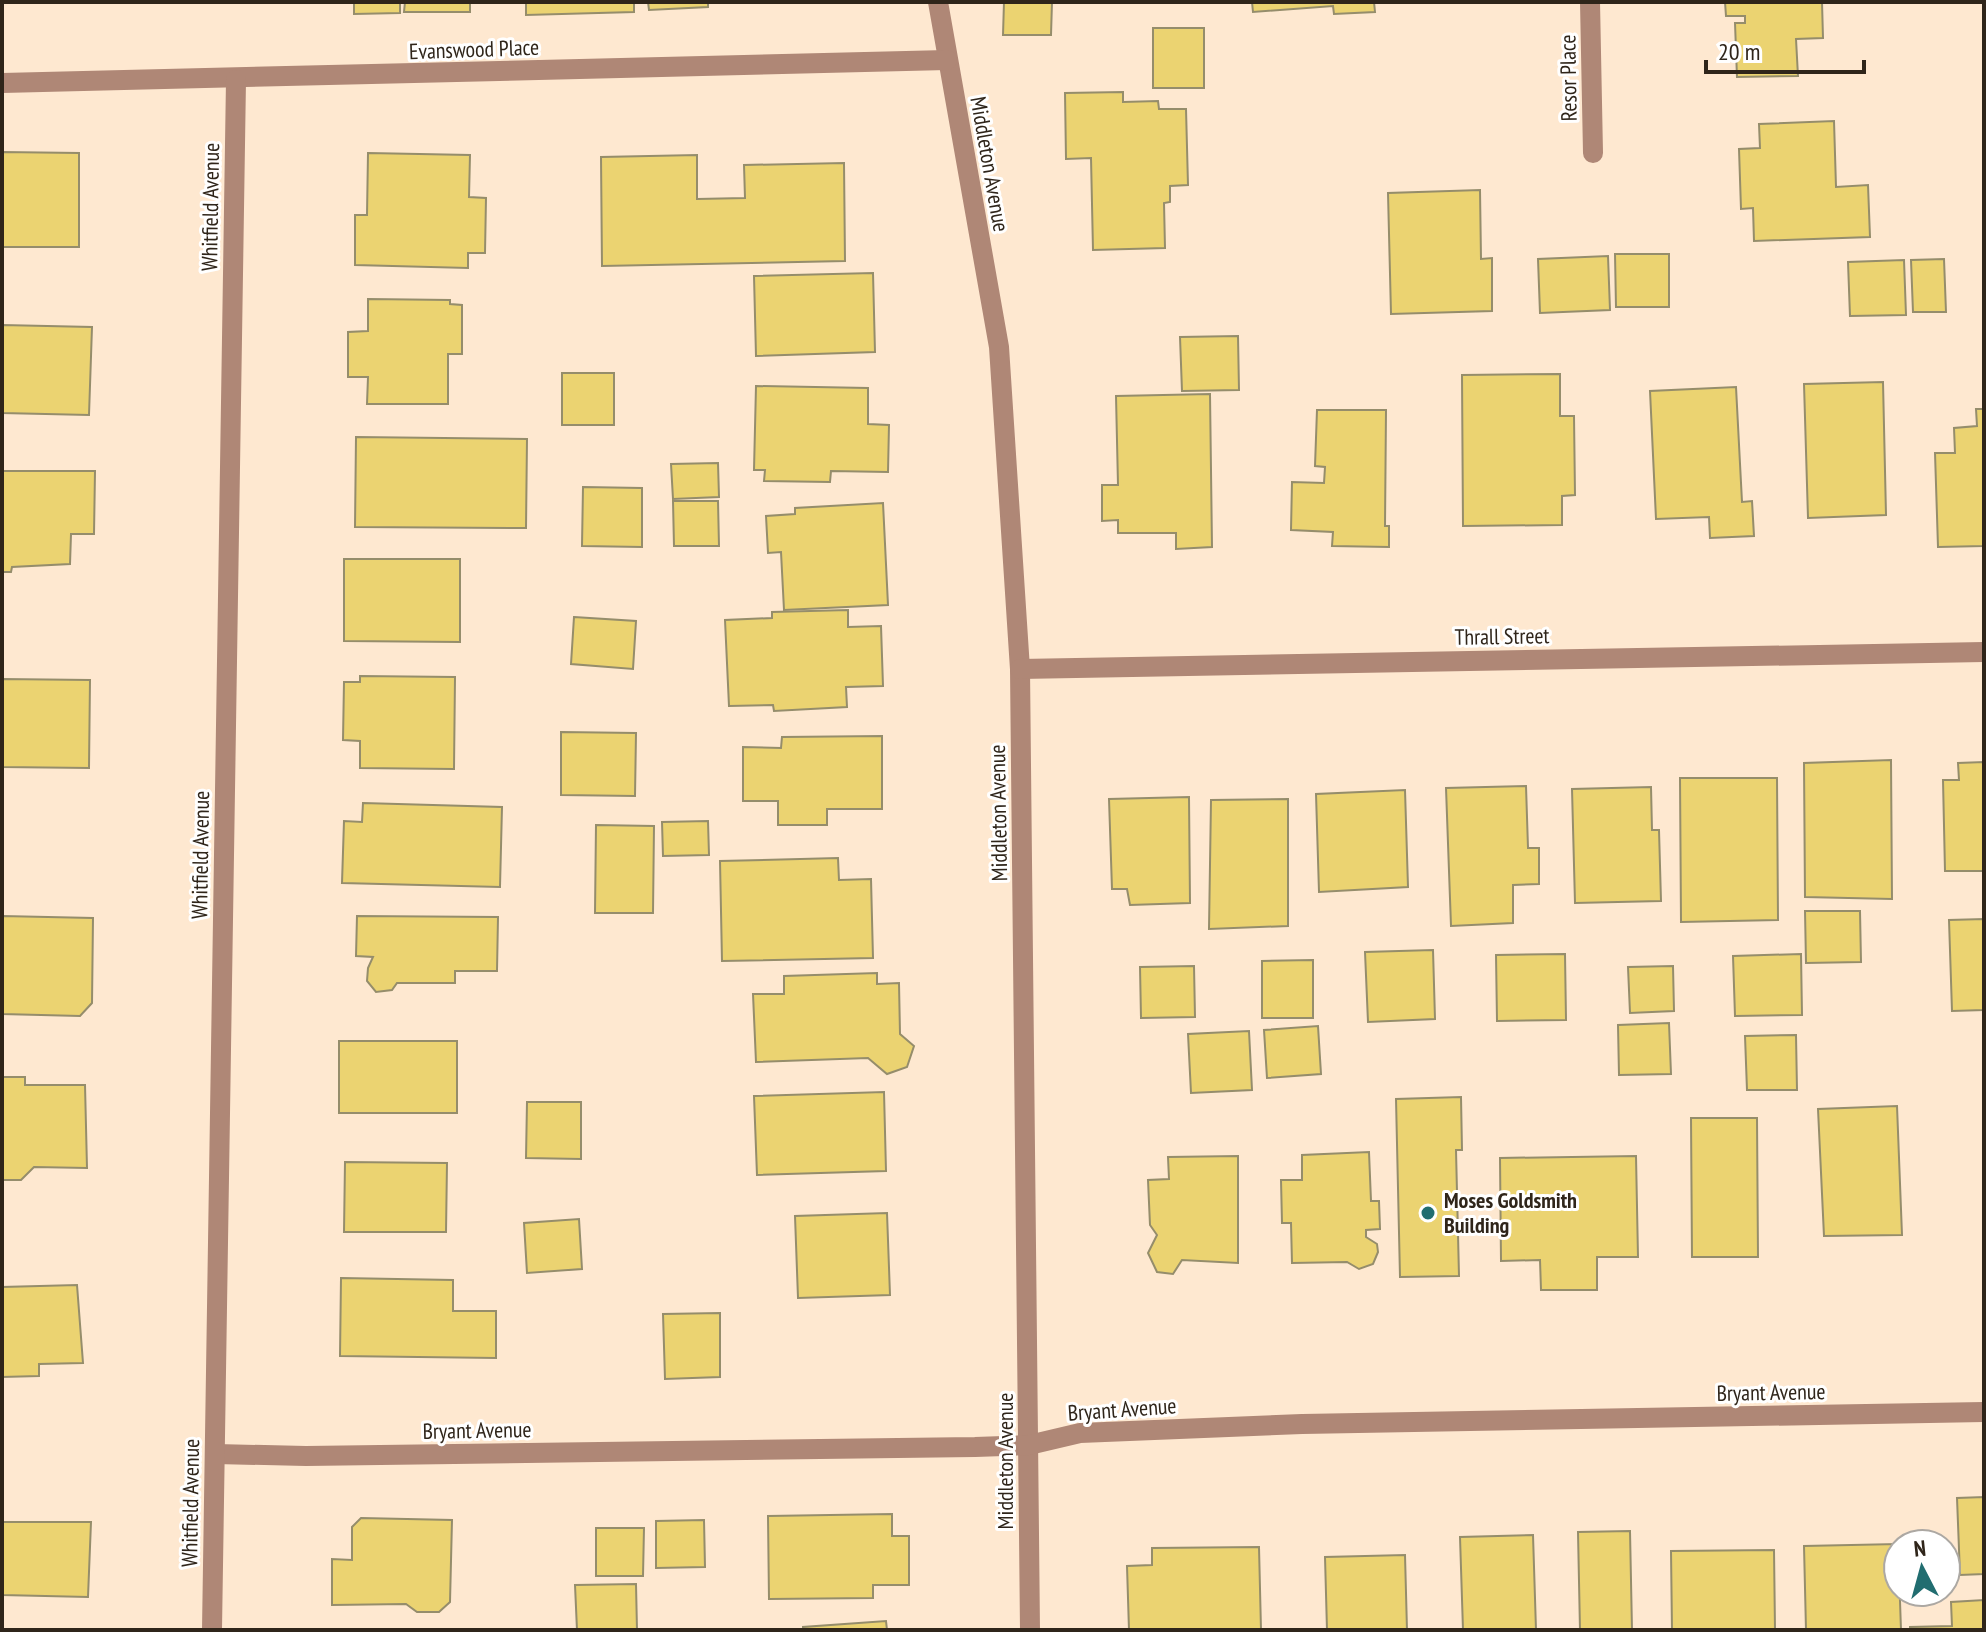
<svg xmlns="http://www.w3.org/2000/svg" width="1986" height="1632" font-family="'PT Sans Narrow',sans-serif">
<style>
.building{fill:#ebd371;stroke:#958d6b;stroke-width:2}
.lines{fill:none;stroke-linecap:round;stroke-linejoin:round}
.minor{stroke:#af8776;stroke-width:20}
.poi-dot{fill:#216d70;stroke:#fff;stroke-width:3}
.labels{text-anchor:middle;dominant-baseline:central;stroke-width:6;stroke-linejoin:round;paint-order:stroke}
.street-label{font-size:22px;fill:#2f251a;stroke:#fff}
.poi-label{font-size:22px;font-weight:bold;fill:#2f251a;stroke:#fff;text-anchor:start}
</style>
<rect width="100%" height="100%" fill="#fee8d0"/>
<g class="building">
<path d="M 354,2 L 400,2 L 400,13 L 354,14 Z"/>
<path d="M 405,2 L 470,2 L 470,12 L 404,12 Z"/>
<path d="M 526,2 L 634,2 L 634,12 L 526,15 Z"/>
<path d="M 648,2 L 708,2 L 708,7 L 649,10 Z"/>
<path d="M 1004,2 L 1052,2 L 1051,35 L 1003,35 Z"/>
<path d="M 1252,2 L 1374,2 L 1375,12 L 1334,14 L 1333,6 L 1253,12 Z"/>
<path d="M 1725,2 L 1822,2 L 1823,38 L 1796,39 L 1798,76 L 1737,77 L 1735,23 L 1745,23 L 1745,16 L 1726,16 Z"/>
<rect x="1153" y="28" width="51" height="60"/>
<path d="M 1123,92 L 1123,102 L 1158,101 L 1159,109 L 1186,109 L 1188,185 L 1170,186 L 1170,202 L 1164,203 L 1165,248 L 1093,250 L 1091,158 L 1066,159 L 1065,93 Z"/>
<path d="M 1834,121 L 1836,187 L 1868,185 L 1870,237 L 1754,241 L 1753,208 L 1741,209 L 1739,149 L 1760,148 L 1759,124 Z"/>
<path d="M 2,152 L 79,153 L 79,247 L 2,247 Z"/>
<path d="M 368,153 L 470,155 L 469,197 L 486,198 L 485,253 L 468,253 L 468,268 L 355,265 L 355,215 L 367,215 Z"/>
<path d="M 697,155 L 697,199 L 745,198 L 744,165 L 844,163 L 845,261 L 602,266 L 601,157 Z"/>
<path d="M 1480,190 L 1481,259 L 1492,258 L 1492,311 L 1391,314 L 1388,193 Z"/>
<path d="M 1615,254 L 1669,254 L 1669,307 L 1616,307 Z"/>
<path d="M 1608,256 L 1610,310 L 1540,313 L 1538,259 Z"/>
<path d="M 1944,259 L 1946,312 L 1913,312 L 1911,260 Z"/>
<path d="M 1904,260 L 1906,315 L 1850,316 L 1848,262 Z"/>
<path d="M 873,273 L 875,352 L 756,356 L 754,276 Z"/>
<path d="M 368,299 L 450,300 L 450,304 L 462,305 L 462,354 L 448,354 L 448,404 L 367,404 L 368,377 L 348,377 L 348,332 L 368,331 Z"/>
<path d="M 2,325 L 92,327 L 89,415 L 2,413 Z"/>
<path d="M 1238,336 L 1239,390 L 1182,391 L 1180,337 Z"/>
<rect x="562" y="373" width="52" height="52"/>
<path d="M 1560,374 L 1560,416 L 1574,416 L 1575,495 L 1562,496 L 1562,525 L 1463,526 L 1462,375 Z"/>
<path d="M 1883,382 L 1886,515 L 1808,518 L 1804,384 Z"/>
<path d="M 756,386 L 868,388 L 868,424 L 889,425 L 888,472 L 831,471 L 830,482 L 764,481 L 765,470 L 754,470 Z"/>
<path d="M 1736,387 L 1742,502 L 1752,501 L 1754,536 L 1710,538 L 1709,517 L 1656,519 L 1650,391 Z"/>
<path d="M 1210,394 L 1212,547 L 1176,549 L 1176,533 L 1118,533 L 1118,520 L 1102,521 L 1102,485 L 1118,485 L 1116,396 Z"/>
<path d="M 1976,409 L 1984,409 L 1984,546 L 1938,547 L 1935,453 L 1955,453 L 1954,428 L 1977,426 Z"/>
<path d="M 1317,410 L 1386,410 L 1385,526 L 1389,526 L 1389,547 L 1332,546 L 1333,532 L 1291,530 L 1292,482 L 1324,483 L 1325,467 L 1315,466 Z"/>
<path d="M 356,437 L 527,439 L 526,528 L 355,527 Z"/>
<path d="M 718,463 L 719,497 L 673,499 L 671,464 Z"/>
<path d="M 2,471 L 95,471 L 94,534 L 71,534 L 70,564 L 12,567 L 11,572 L 2,572 Z"/>
<path d="M 583,487 L 642,488 L 642,547 L 582,546 Z"/>
<path d="M 673,501 L 718,501 L 719,546 L 674,546 Z"/>
<path d="M 883,503 L 888,605 L 784,610 L 781,552 L 768,553 L 766,516 L 795,514 L 795,508 Z"/>
<path d="M 344,559 L 460,559 L 460,642 L 344,641 Z"/>
<path d="M 848,610 L 848,627 L 881,626 L 883,686 L 846,687 L 847,707 L 774,711 L 773,705 L 729,706 L 725,620 L 772,618 L 772,612 Z"/>
<path d="M 574,617 L 636,621 L 633,669 L 571,664 Z"/>
<path d="M 360,676 L 455,677 L 454,769 L 360,768 L 360,741 L 343,740 L 344,682 L 360,682 Z"/>
<path d="M 2,679 L 90,680 L 89,768 L 2,767 Z"/>
<path d="M 561,732 L 636,733 L 635,796 L 561,795 Z"/>
<path d="M 882,736 L 882,809 L 827,809 L 827,825 L 778,825 L 778,801 L 743,801 L 743,747 L 781,748 L 782,737 Z"/>
<path d="M 1891,760 L 1892,899 L 1805,897 L 1804,763 Z"/>
<path d="M 1984,762 L 1984,871 L 1945,871 L 1943,780 L 1959,780 L 1958,763 Z"/>
<path d="M 1680,778 L 1777,778 L 1778,920 L 1681,922 Z"/>
<path d="M 1526,786 L 1528,848 L 1539,848 L 1539,884 L 1513,885 L 1513,923 L 1451,926 L 1446,788 Z"/>
<path d="M 1651,787 L 1652,830 L 1659,830 L 1661,901 L 1575,903 L 1572,789 Z"/>
<path d="M 1405,790 L 1408,887 L 1319,892 L 1316,794 Z"/>
<path d="M 1189,797 L 1190,903 L 1130,905 L 1127,889 L 1112,889 L 1109,799 Z"/>
<path d="M 1288,799 L 1288,926 L 1209,929 L 1211,800 Z"/>
<path d="M 363,803 L 502,807 L 500,887 L 342,883 L 344,821 L 362,822 Z"/>
<path d="M 708,821 L 709,855 L 663,856 L 662,822 Z"/>
<path d="M 596,825 L 654,826 L 653,913 L 595,913 Z"/>
<path d="M 838,858 L 839,880 L 871,879 L 873,958 L 722,961 L 720,861 Z"/>
<path d="M 1805,911 L 1860,911 L 1861,962 L 1806,963 Z"/>
<path d="M 2,916 L 93,918 L 92,1003 L 80,1016 L 2,1014 Z"/>
<path d="M 357,916 L 498,917 L 497,971 L 455,971 L 455,983 L 397,983 L 392,990 L 376,992 L 367,981 L 368,968 L 373,957 L 356,956 Z"/>
<path d="M 1984,919 L 1984,1010 L 1952,1011 L 1949,920 Z"/>
<path d="M 1433,950 L 1435,1019 L 1368,1022 L 1365,952 Z"/>
<path d="M 1565,954 L 1566,1020 L 1497,1021 L 1496,955 Z"/>
<path d="M 1801,954 L 1802,1015 L 1735,1016 L 1733,956 Z"/>
<path d="M 1313,960 L 1313,1018 L 1262,1018 L 1262,961 Z"/>
<path d="M 1194,966 L 1195,1017 L 1141,1018 L 1140,967 Z"/>
<path d="M 1673,966 L 1674,1011 L 1630,1013 L 1628,967 Z"/>
<path d="M 877,973 L 877,984 L 899,983 L 900,1034 L 914,1046 L 907,1067 L 887,1074 L 868,1058 L 756,1062 L 753,994 L 784,994 L 784,976 Z"/>
<path d="M 1669,1023 L 1671,1074 L 1619,1075 L 1618,1025 Z"/>
<path d="M 1318,1026 L 1321,1074 L 1267,1078 L 1264,1030 Z"/>
<path d="M 1249,1031 L 1252,1090 L 1191,1093 L 1188,1034 Z"/>
<path d="M 1796,1035 L 1797,1090 L 1747,1090 L 1745,1036 Z"/>
<rect x="339" y="1041" width="118" height="72"/>
<path d="M 2,1077 L 25,1077 L 25,1085 L 85,1085 L 87,1168 L 34,1167 L 21,1180 L 2,1180 Z"/>
<path d="M 884,1092 L 886,1171 L 757,1175 L 754,1096 Z"/>
<path d="M 1461,1097 L 1462,1150 L 1456,1150 L 1459,1276 L 1400,1277 L 1396,1099 Z"/>
<path d="M 527,1102 L 581,1102 L 581,1159 L 526,1158 Z"/>
<path d="M 1897,1106 L 1902,1235 L 1824,1236 L 1818,1109 Z"/>
<path d="M 1691,1118 L 1757,1118 L 1758,1257 L 1692,1257 Z"/>
<path d="M 1369,1152 L 1371,1201 L 1379,1201 L 1380,1229 L 1366,1230 L 1366,1237 L 1377,1244 L 1378,1252 L 1373,1264 L 1359,1269 L 1347,1262 L 1292,1263 L 1291,1223 L 1282,1223 L 1281,1180 L 1302,1180 L 1302,1155 Z"/>
<path d="M 1238,1156 L 1238,1263 L 1182,1260 L 1173,1274 L 1157,1272 L 1148,1253 L 1157,1235 L 1150,1225 L 1148,1180 L 1169,1179 L 1168,1157 Z"/>
<path d="M 1636,1156 L 1638,1257 L 1597,1257 L 1597,1290 L 1541,1290 L 1540,1260 L 1501,1261 L 1500,1158 Z"/>
<path d="M 345,1162 L 447,1163 L 446,1232 L 344,1232 Z"/>
<path d="M 887,1213 L 890,1295 L 798,1298 L 795,1216 Z"/>
<path d="M 579,1219 L 582,1269 L 527,1273 L 524,1223 Z"/>
<path d="M 341,1278 L 453,1280 L 453,1311 L 496,1311 L 496,1358 L 340,1356 Z"/>
<path d="M 77,1285 L 83,1363 L 39,1364 L 39,1376 L 2,1377 L 2,1287 Z"/>
<path d="M 720,1313 L 720,1377 L 665,1379 L 663,1314 Z"/>
<path d="M 1984,1497 L 1984,1574 L 1960,1575 L 1957,1498 Z"/>
<path d="M 892,1514 L 892,1536 L 909,1536 L 909,1585 L 873,1585 L 873,1598 L 769,1599 L 768,1516 Z"/>
<path d="M 361,1518 L 452,1520 L 450,1602 L 439,1612 L 417,1612 L 406,1604 L 332,1605 L 332,1559 L 352,1560 L 352,1527 Z"/>
<path d="M 704,1520 L 705,1567 L 656,1568 L 656,1521 Z"/>
<path d="M 2,1522 L 91,1522 L 88,1597 L 2,1595 Z"/>
<path d="M 596,1528 L 644,1528 L 643,1576 L 596,1576 Z"/>
<path d="M 1630,1531 L 1632,1630 L 1580,1630 L 1578,1532 Z"/>
<path d="M 1533,1535 L 1536,1630 L 1463,1630 L 1460,1537 Z"/>
<path d="M 1898,1544 L 1901,1630 L 1806,1630 L 1804,1546 Z"/>
<path d="M 1259,1547 L 1261,1630 L 1129,1630 L 1127,1566 L 1152,1565 L 1152,1548 Z"/>
<path d="M 1774,1550 L 1775,1630 L 1672,1630 L 1671,1551 Z"/>
<path d="M 1405,1555 L 1407,1630 L 1327,1630 L 1325,1557 Z"/>
<path d="M 636,1584 L 637,1630 L 577,1630 L 575,1585 Z"/>
<path d="M 1984,1600 L 1984,1630 L 1910,1630 L 1910,1627 L 1952,1626 L 1951,1602 Z"/>
<path d="M 886,1621 L 887,1630 L 803,1630 L 803,1627 Z"/>
</g>
<g class="lines">
<g class="minor">
<path d="M 938,2 L 999,347 L 1020,669 L 1030,1630"/>
<path d="M 1590,2 L 1593,153"/>
<path d="M 2,83 L 947,60"/>
<path d="M 1020,669 L 1984,652"/>
<path d="M 216,1454 L 306,1456 L 975,1447 L 1029,1445 L 1080,1433 L 1302,1424 L 1984,1412"/>
<path d="M 212,1630 L 236,80"/>
</g>
</g>
<circle class="poi-dot" cx="1428" cy="1213" r="8"/>
<g class="labels">
<g class="street-label">
<text transform="translate(474 49) rotate(-2)">Evanswood Place</text>
<text transform="translate(1568 78) rotate(-91)">Resor Place</text>
<text transform="translate(990 164) rotate(80)">Middleton Avenue</text>
<text transform="translate(210 207) rotate(-89)">Whitfield Avenue</text>
<text transform="translate(1502 636) rotate(-1)">Thrall Street</text>
<text transform="translate(998 813) rotate(-91)">Middleton Avenue</text>
<text transform="translate(200 855) rotate(-89)">Whitfield Avenue</text>
<text transform="translate(1771 1392) rotate(-1)">Bryant Avenue</text>
<text transform="translate(1122 1409) rotate(-4)">Bryant Avenue</text>
<text transform="translate(477 1430) rotate(-1)">Bryant Avenue</text>
<text transform="translate(1005 1461) rotate(-90)">Middleton Avenue</text>
<text transform="translate(190 1503) rotate(-89)">Whitfield Avenue</text>
</g>
<g class="poi-label">
<text x="1444" y="1200">Moses Goldsmith<tspan x="1444" dy="25">Building</tspan></text>
</g>
</g>
<rect width="1986" height="1632" fill="none" stroke="#2f251a" stroke-width="8"/>
<g transform="translate(1922 1568) rotate(354)"><circle r="38" fill="#ffffff" stroke="#aca8a3" stroke-width="2"/>
<path d="M0-6L14 30L0 20L-14 30Z" fill="#216d70"/>
<text y="-12" font-size="22" font-weight="bold" text-anchor="middle" fill="#2f251a">N</text>
</g>
<path d="M1706 60v12h158v-12" fill="none" stroke="#2f251a" stroke-width="4"/>
<text x="1718" y="60" font-size="24" fill="#2f251a" stroke="#ffffff" stroke-width="6" paint-order="stroke">20 m</text>
</svg>
